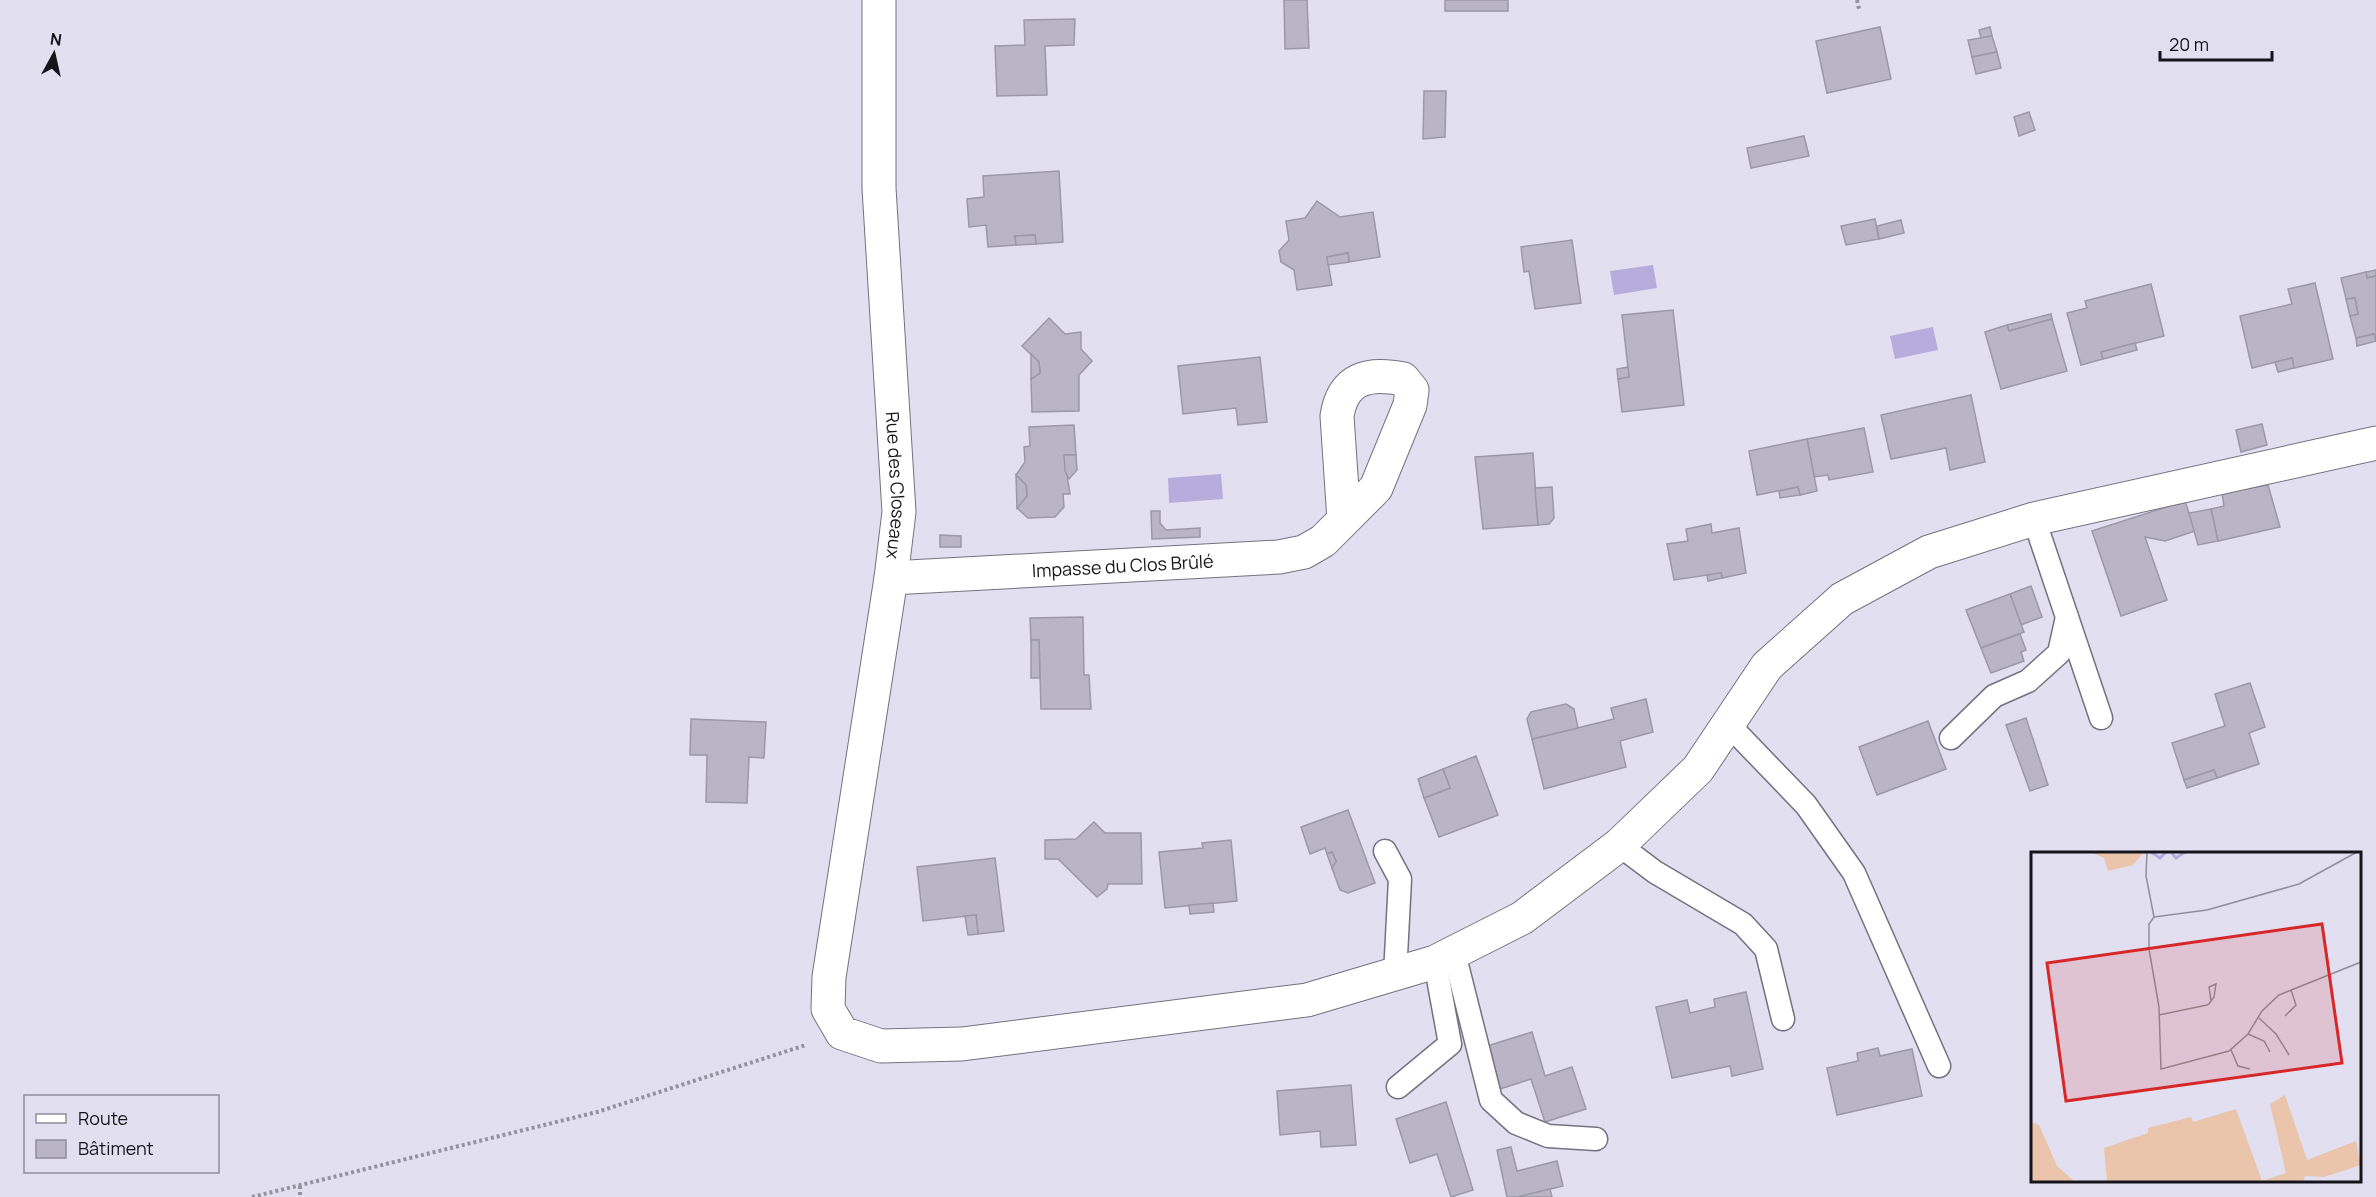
<svg xmlns="http://www.w3.org/2000/svg" width="2376" height="1197" font-family="Manrope,sans-serif">
<style>
.water{fill:#b7addd}
.building{fill:#b9b5c6;stroke:#9b98a8;stroke-width:1.5}
.lines{fill:none;stroke-linecap:round;stroke-linejoin:round}
.lane-casing{stroke:#747180;stroke-width:25}
.street-casing{stroke:#747180;stroke-width:35}
.path{stroke:#94929f;stroke-width:4;stroke-dasharray:3 3;stroke-linecap:butt}
.lane{stroke:#fff;stroke-width:22}
.street{stroke:#fff;stroke-width:33}
.labels{text-anchor:middle;dominant-baseline:central;stroke-width:4.5;stroke-linejoin:round;paint-order:stroke}
.street-label{font-size:18px;fill:#15141a;stroke:#e2dff0}
.inset-river{fill:none;stroke:#b7addd;stroke-width:3}
.inset-road{fill:none;stroke:#908e9a;stroke-width:1.5}
.view{fill:#d62828;fill-opacity:0.15;stroke:#d62828;stroke-width:3}
.inset-edge{fill:none;stroke:#15141a;stroke-width:3}
</style>
<rect width="100%" height="100%" fill="#e2dff0"/>
<g class="water">
<path d="M 1653,265 L 1657,288 L 1614,295 L 1610,271 Z"/>
<path d="M 1933,327 L 1938,350 L 1895,359 L 1890,336 Z"/>
<path d="M 1221,474 L 1223,499 L 1169,503 L 1168,478 Z"/>
</g>
<g class="building">
<path d="M 1284,0 L 1307,0 L 1309,48 L 1285,49 Z"/>
<rect x="1445" y="0" width="63" height="11"/>
<path d="M 1075,19 L 1074,45 L 1045,46 L 1047,95 L 997,96 L 995,46 L 1025,45 L 1024,20 Z"/>
<path d="M 1880,27 L 1891,79 L 1827,93 L 1816,41 Z"/>
<path d="M 1990,27 L 1992,36 L 1981,38 L 1979,30 Z"/>
<path d="M 1992,36 L 1997,52 L 1972,57 L 1968,40 Z"/>
<path d="M 1997,52 L 2001,68 L 1976,74 L 1972,57 Z"/>
<path d="M 1424,91 L 1446,91 L 1445,137 L 1423,139 Z"/>
<path d="M 2029,112 L 2035,130 L 2019,136 L 2014,117 Z"/>
<path d="M 1804,136 L 1809,156 L 1751,168 L 1747,148 Z"/>
<path d="M 1059,171 L 1063,242 L 1036,244 L 1035,235 L 1015,236 L 1016,245 L 988,247 L 986,225 L 969,227 L 967,199 L 984,197 L 983,176 Z"/>
<path d="M 1317,201 L 1340,217 L 1373,212 L 1380,257 L 1349,262 L 1348,253 L 1327,257 L 1332,285 L 1297,290 L 1294,270 L 1281,262 L 1279,251 L 1289,240 L 1286,221 L 1305,218 Z"/>
<path d="M 1875,219 L 1879,239 L 1846,245 L 1841,226 Z"/>
<path d="M 1901,220 L 1904,233 L 1879,239 L 1877,226 Z"/>
<path d="M 1035,235 L 1036,244 L 1016,245 L 1015,236 Z"/>
<path d="M 1572,240 L 1581,303 L 1535,309 L 1529,271 L 1524,272 L 1521,247 Z"/>
<path d="M 1348,253 L 1349,262 L 1328,265 L 1327,257 Z"/>
<path d="M 2376,270 L 2376,276 L 2367,278 L 2366,272 Z"/>
<path d="M 2366,272 L 2367,278 L 2376,276 L 2376,342 L 2374,334 L 2356,338 L 2350,316 L 2358,314 L 2355,298 L 2346,299 L 2341,278 Z"/>
<path d="M 2315,283 L 2333,359 L 2294,368 L 2292,358 L 2252,368 L 2240,316 L 2292,304 L 2288,289 Z"/>
<path d="M 2151,284 L 2164,336 L 2101,352 L 2103,359 L 2081,365 L 2067,313 L 2087,308 L 2085,301 Z"/>
<path d="M 2355,298 L 2358,314 L 2350,316 L 2346,299 Z"/>
<path d="M 1673,310 L 1684,405 L 1622,412 L 1618,379 L 1629,377 L 1622,315 Z"/>
<path d="M 2051,314 L 2052,319 L 2009,331 L 2007,325 Z"/>
<path d="M 1049,318 L 1065,334 L 1081,332 L 1081,349 L 1092,361 L 1079,375 L 1079,411 L 1032,412 L 1031,379 L 1040,373 L 1039,362 L 1022,346 Z"/>
<path d="M 2052,319 L 2067,371 L 2001,389 L 1985,332 L 2007,325 L 2009,331 Z"/>
<path d="M 2374,334 L 2376,341 L 2357,346 L 2356,338 Z"/>
<path d="M 2135,343 L 2137,350 L 2103,359 L 2101,352 Z"/>
<path d="M 1031,354 L 1039,362 L 1040,373 L 1031,379 Z"/>
<path d="M 1260,357 L 1267,422 L 1238,425 L 1236,408 L 1183,414 L 1178,366 Z"/>
<path d="M 2292,358 L 2294,368 L 2278,372 L 2275,362 Z"/>
<path d="M 1628,367 L 1629,377 L 1618,379 L 1617,369 Z"/>
<path d="M 1971,395 L 1985,462 L 1950,470 L 1946,448 L 1891,459 L 1881,415 Z"/>
<path d="M 2262,424 L 2267,445 L 2241,452 L 2236,430 Z"/>
<path d="M 1074,425 L 1076,455 L 1064,455 L 1070,494 L 1063,494 L 1064,507 L 1055,517 L 1028,518 L 1017,508 L 1027,496 L 1026,485 L 1016,475 L 1025,462 L 1024,447 L 1030,446 L 1029,427 Z"/>
<path d="M 1864,428 L 1873,472 L 1829,480 L 1828,475 L 1814,477 L 1807,439 Z"/>
<path d="M 1807,439 L 1817,491 L 1800,495 L 1798,487 L 1757,495 L 1749,451 Z"/>
<path d="M 1533,453 L 1538,525 L 1483,529 L 1475,457 Z"/>
<path d="M 1064,455 L 1076,455 L 1077,470 L 1069,479 L 1065,471 Z"/>
<path d="M 1016,475 L 1026,485 L 1027,496 L 1017,508 Z"/>
<path d="M 2268,485 L 2280,527 L 2218,541 L 2211,509 L 2224,506 L 2222,493 Z"/>
<path d="M 1552,487 L 1554,518 L 1549,524 L 1538,525 L 1535,488 Z"/>
<path d="M 1798,487 L 1800,495 L 1780,498 L 1779,491 Z"/>
<path d="M 2185,501 L 2195,531 L 2165,541 L 2145,537 L 2167,600 L 2121,616 L 2092,531 Z"/>
<path d="M 2211,509 L 2218,541 L 2198,545 L 2189,513 Z"/>
<path d="M 1151,511 L 1160,511 L 1160,523 L 1166,530 L 1200,528 L 1200,537 L 1152,539 Z"/>
<path d="M 1711,524 L 1712,533 L 1739,528 L 1746,573 L 1722,578 L 1721,573 L 1674,580 L 1667,544 L 1688,541 L 1686,529 Z"/>
<path d="M 940,535 L 961,536 L 961,547 L 940,547 Z"/>
<path d="M 1721,573 L 1722,578 L 1708,581 L 1707,575 Z"/>
<path d="M 2031,586 L 2042,617 L 2021,625 L 2010,594 Z"/>
<path d="M 2010,594 L 2024,632 L 1981,648 L 1966,610 Z"/>
<path d="M 1083,617 L 1084,675 L 1089,675 L 1091,709 L 1041,709 L 1039,640 L 1031,640 L 1030,618 Z"/>
<path d="M 2020,634 L 2026,650 L 2021,652 L 2024,661 L 1991,673 L 1981,648 Z"/>
<path d="M 1031,640 L 1039,640 L 1040,678 L 1031,678 Z"/>
<path d="M 2250,683 L 2265,727 L 2249,733 L 2259,764 L 2217,778 L 2214,770 L 2184,780 L 2172,743 L 2225,726 L 2215,694 Z"/>
<path d="M 1646,699 L 1653,732 L 1620,741 L 1626,767 L 1544,789 L 1532,739 L 1614,719 L 1611,708 Z"/>
<path d="M 1566,704 L 1574,709 L 1578,728 L 1532,739 L 1527,719 L 1531,712 Z"/>
<path d="M 2026,718 L 2048,785 L 2030,791 L 2006,725 Z"/>
<path d="M 691,719 L 766,722 L 764,758 L 749,757 L 747,803 L 706,802 L 707,755 L 690,755 Z"/>
<path d="M 1928,721 L 1946,769 L 1877,795 L 1859,747 Z"/>
<path d="M 1476,756 L 1498,815 L 1439,837 L 1424,798 L 1450,788 L 1443,769 Z"/>
<path d="M 1443,769 L 1450,788 L 1424,798 L 1418,779 Z"/>
<path d="M 2214,770 L 2217,778 L 2187,788 L 2184,780 Z"/>
<path d="M 1348,810 L 1375,883 L 1348,893 L 1340,890 L 1332,868 L 1336,861 L 1332,852 L 1327,854 L 1325,848 L 1310,854 L 1301,827 Z"/>
<path d="M 1094,822 L 1105,833 L 1141,833 L 1142,884 L 1108,884 L 1107,889 L 1097,897 L 1058,859 L 1045,859 L 1045,840 L 1076,839 Z"/>
<path d="M 1231,840 L 1237,901 L 1165,908 L 1159,852 L 1203,848 L 1202,843 Z"/>
<path d="M 1332,852 L 1336,861 L 1332,868 L 1327,854 Z"/>
<path d="M 995,858 L 1004,931 L 978,934 L 976,915 L 923,921 L 917,867 Z"/>
<path d="M 1213,903 L 1214,912 L 1190,914 L 1189,905 Z"/>
<path d="M 976,915 L 978,934 L 968,935 L 965,916 Z"/>
<path d="M 1746,992 L 1763,1069 L 1732,1076 L 1730,1066 L 1672,1078 L 1656,1007 L 1687,1000 L 1690,1013 L 1715,1007 L 1714,999 Z"/>
<path d="M 1532,1032 L 1545,1076 L 1572,1067 L 1586,1109 L 1545,1122 L 1531,1079 L 1497,1090 L 1484,1047 Z"/>
<path d="M 1878,1048 L 1880,1056 L 1912,1049 L 1922,1096 L 1837,1115 L 1827,1068 L 1858,1061 L 1857,1053 Z"/>
<path d="M 1351,1085 L 1356,1145 L 1321,1147 L 1320,1131 L 1280,1135 L 1277,1091 Z"/>
<path d="M 1446,1102 L 1473,1190 L 1451,1197 L 1437,1154 L 1410,1163 L 1396,1119 Z"/>
<path d="M 1511,1147 L 1517,1171 L 1557,1161 L 1563,1186 L 1518,1197 L 1507,1197 L 1497,1150 Z"/>
<path d="M 1550,1189 L 1552,1197 L 1518,1197 Z"/>
</g>
<g class="lines">
<g class="lane-casing">
<g id="lane">
<path d="M 2067,617 L 2101,718"/>
<path d="M 1728,724 L 1806,805 L 1854,873 L 1939,1066"/>
<path d="M 1951,738 L 1994,696 L 2028,681 L 2059,653 L 2067,617 L 2034,519"/>
<path d="M 1619,845 L 1655,872 L 1743,924 L 1766,949 L 1783,1019"/>
<path d="M 1385,851 L 1400,879 L 1395,975"/>
<path d="M 1454,953 L 1491,1100 L 1516,1123 L 1548,1136 L 1596,1139"/>
<path d="M 1398,1087 L 1450,1044 L 1435,962"/>
</g>
</g>
<g class="street-casing">
<g id="street">
<path id="s1" d="M 879,0 L 879,188 L 899,512 L 891,578 L 829,977 L 828,1009 L 842,1033 L 881,1046 L 962,1044 L 1307,1000 L 1435,962 L 1522,918 L 1619,845 L 1698,769 L 1767,666 L 1842,599 L 1929,552 L 2034,519 L 2376,443"/>
<path id="s2" d="M 891,578 L 1279,557 L 1304,552 L 1323,541 L 1376,488 L 1410,405 L 1412,390 L 1403,379 C 1368,372 1343,378 1337,416 L 1344,520"/>
</g>
</g>
<g class="path">
<path d="M 1857,0 L 1859,9"/>
<path d="M 300,1186 L 300,1197"/>
<path d="M 252,1197 L 597,1112 L 806,1045"/>
</g>
<use href="#lane" class="lane"/>
<use href="#street" class="street"/>
</g>
<g class="labels">
<g class="street-label">
<text stroke="none"><textPath href="#s1" startOffset="486">Rue des Closeaux</textPath></text>
<text stroke="none"><textPath href="#s2" startOffset="232">Impasse du Clos Brûlé</textPath></text>
</g>
</g>
<g transform="translate(2031 852)">
<rect width="330" height="330" fill="#e2dff0"/>
<path d="M 59,0 L 113,0 L 102,13 L 77,19 L 73,6 ZM 254,243 L 276,308 L 325,289 L 330,313 L 293,325 L 274,324 L 272,330 L 76,330 L 73,296 L 117,281 L 117,276 L 160,265 L 162,270 L 205,257 L 231,329 L 255,321 L 239,252 ZM 0,270 L 8,273 L 26,314 L 44,330 L 0,330 Z" fill="#eac4ab"/>
<path class="inset-river" d="M 120,0 L 129,6 L 135,0M 140,0 L 145,6 L 154,0"/>
<path class="inset-road" d="M 116,0 L 115,24 L 123,65M 123,65 L 118,72 L 118,97 L 128,155 L 130,217 L 198,199 L 217,182 L 231,159 L 248,143 L 330,110M 123,65 L 176,58 L 268,32 L 326,0M 128,163 L 176,153 L 178,152 L 180,149 L 183,145 L 185,132 L 178,135 L 180,149M 254,164 L 265,153 L 260,138M 228,166 L 245,182 L 258,203M 217,182 L 233,189 L 239,200M 200,198 L 207,214 L 219,217"/>
<path class="view" d="M 291,72 L 311,211 L 35,249 L 16,111 Z"/>
<rect width="330" height="330" class="inset-edge"/>
</g>
<rect x="24" y="1095" width="195" height="78" fill="#e2dff0" stroke="#908e9a" stroke-width="1.5"/>
<rect x="36" y="1114" width="30" height="9" fill="#ffffff" stroke="#908e9a" stroke-width="1.5"/>
<text x="78" y="1125" font-size="18" fill="#15141a">Route</text>
<rect x="36" y="1140" width="30" height="18" fill="#b9b5c6" stroke="#908e9a" stroke-width="1.5"/>
<text x="78" y="1155" font-size="18" fill="#15141a">Bâtiment</text>
<g transform="translate(54 54) rotate(8)" stroke="#e2dff0" stroke-width="4.5" paint-order="stroke">
<path d="M0-4.5L10 22L0 15L-10 22Z" fill="#15141a"/>
<text y="-9" font-size="16" font-weight="bold" text-anchor="middle" fill="#15141a">N</text>
</g>
<path d="M2160 51v9h112v-9" fill="none" stroke="#15141a" stroke-width="3"/>
<text x="2169" y="51" font-size="18" fill="#15141a" stroke="#e2dff0" stroke-width="4.5" paint-order="stroke">20 m</text>
</svg>
